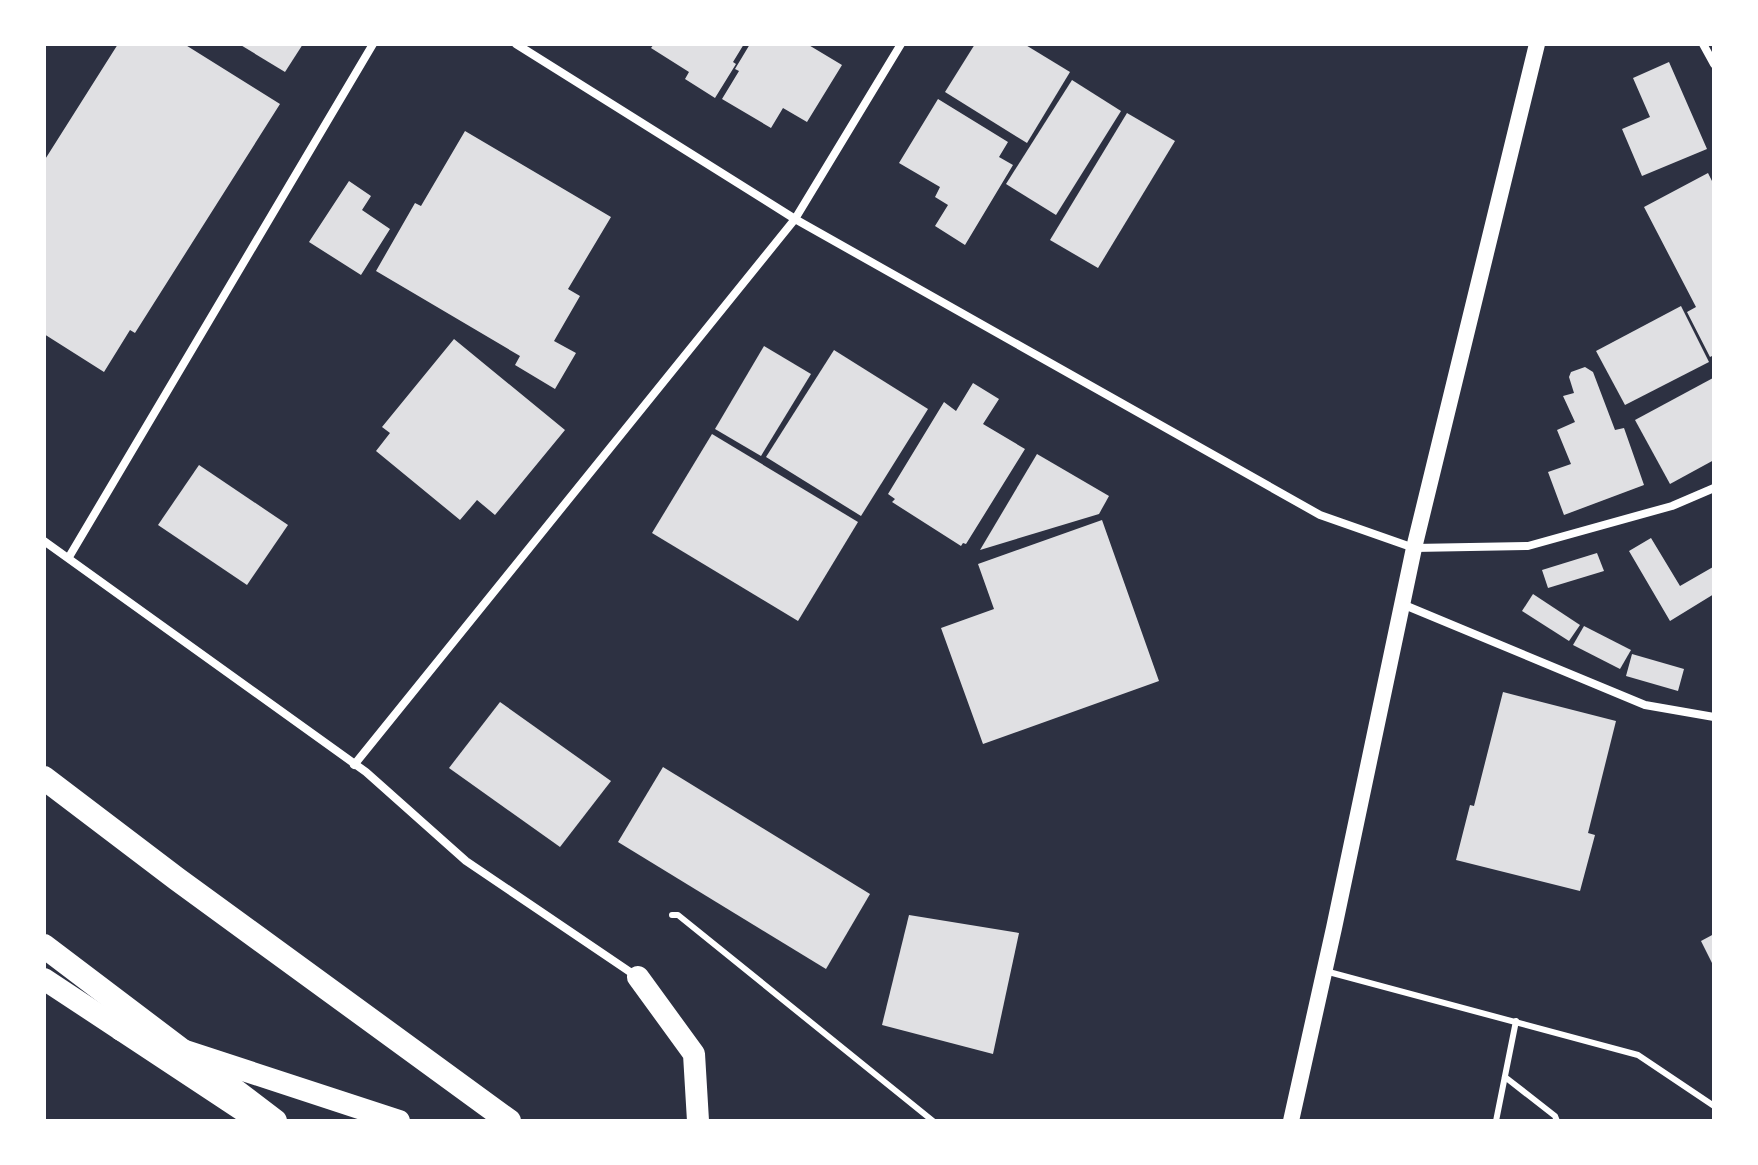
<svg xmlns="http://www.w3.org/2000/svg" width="1758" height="1165" font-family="Roboto,sans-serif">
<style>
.building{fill:#e0e0e3}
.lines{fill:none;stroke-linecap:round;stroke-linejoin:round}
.service{stroke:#fff;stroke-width:6}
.minor{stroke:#fff;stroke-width:8}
.secondary{stroke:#fff;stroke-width:16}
.trunk{stroke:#fff;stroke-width:22}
.motorway{stroke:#fff;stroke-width:24}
</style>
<rect width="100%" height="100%" fill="#2d3142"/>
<g class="building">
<path d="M 118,44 L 184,44 L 280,104 L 135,333 L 130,330 L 104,372 L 44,334 L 44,161 Z"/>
<path d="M 239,44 L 303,44 L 285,72 Z"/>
<path d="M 654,44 L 744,44 L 733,62 L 736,64 L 715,98 L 685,79 L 689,72 L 651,48 Z"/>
<path d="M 750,44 L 807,44 L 842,65 L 807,122 L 783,108 L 771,128 L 722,99 L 739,71 L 735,69 Z"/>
<path d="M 975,44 L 1024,44 L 1070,72 L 1027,143 L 945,92 Z"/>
<path d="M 1669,62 L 1707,149 L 1642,176 L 1622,129 L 1650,117 L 1633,78 Z"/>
<path d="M 1072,80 L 1121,111 L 1056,215 L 1006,184 Z"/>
<path d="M 938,99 L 1008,142 L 999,157 L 1013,165 L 965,245 L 935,226 L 948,205 L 935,197 L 940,187 L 899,163 Z"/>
<path d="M 1127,113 L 1175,141 L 1098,268 L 1050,240 Z"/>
<path d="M 465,131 L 611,217 L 568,289 L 580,296 L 554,341 L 576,353 L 555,389 L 515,365 L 520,356 L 376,271 L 415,203 L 421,206 Z"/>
<path d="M 1708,173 L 1714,185 L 1714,355 L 1710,357 L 1687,312 L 1696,307 L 1644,207 Z"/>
<path d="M 349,181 L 371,196 L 362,210 L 390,229 L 361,275 L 309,242 Z"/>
<path d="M 1681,306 L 1709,362 L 1625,405 L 1596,351 Z"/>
<path d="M 454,339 L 565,430 L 495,515 L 477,500 L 460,520 L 376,451 L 390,433 L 382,427 Z"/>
<path d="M 764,346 L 811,374 L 761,456 L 715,429 Z"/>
<path d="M 834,350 L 928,409 L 861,516 L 766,457 Z"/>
<path d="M 1585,367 L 1593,372 L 1615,430 L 1624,428 L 1644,485 L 1564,515 L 1548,472 L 1571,464 L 1557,430 L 1575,422 L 1563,396 L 1574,393 L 1569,377 L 1571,372 Z"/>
<path d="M 1713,378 L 1714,460 L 1670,484 L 1635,420 Z"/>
<path d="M 973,383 L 999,399 L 983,424 L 1025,449 L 966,544 L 963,543 L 961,546 L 892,502 L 895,499 L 888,494 L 944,402 L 956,411 Z"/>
<path d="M 712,434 L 858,522 L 798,621 L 652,533 Z"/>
<path d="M 1037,454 L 1109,496 L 1099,514 L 980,550 Z"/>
<path d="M 199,465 L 288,525 L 247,585 L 158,525 Z"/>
<path d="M 1102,520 L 1159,681 L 983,744 L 941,628 L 994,609 L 978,564 Z"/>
<path d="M 1651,538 L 1680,586 L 1713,567 L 1714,569 L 1714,594 L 1670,621 L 1629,551 Z"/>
<path d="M 1597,553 L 1604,571 L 1548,588 L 1542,570 Z"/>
<path d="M 1533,594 L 1580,625 L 1569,641 L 1522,611 Z"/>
<path d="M 1584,626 L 1631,650 L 1620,669 L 1573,645 Z"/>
<path d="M 1632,654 L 1684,669 L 1678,691 L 1626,676 Z"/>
<path d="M 1503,692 L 1616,721 L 1588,833 L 1595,835 L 1580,891 L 1456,860 L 1470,805 L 1474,806 Z"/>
<path d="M 500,702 L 611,781 L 560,847 L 449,768 Z"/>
<path d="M 663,767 L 870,894 L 826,969 L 618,842 Z"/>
<path d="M 909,915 L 1019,933 L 993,1054 L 882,1025 Z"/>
<path d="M 1714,934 L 1714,967 L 1701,941 Z"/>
</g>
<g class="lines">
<g class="service">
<path d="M 672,915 L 678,915 L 933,1121"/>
<path d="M 1325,971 L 1638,1055 L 1714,1106"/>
<path d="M 1505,1077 L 1555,1116 L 1557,1121"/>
<path d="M 1496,1121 L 1516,1021"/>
</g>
<g class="minor">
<path d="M 516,44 L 795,219 L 1320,515 L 1414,548 L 1528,546 L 1672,506 L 1714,488"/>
<path d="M 1703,44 L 1714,64"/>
<path d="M 44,541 L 366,772 L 466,861 L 636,976"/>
<path d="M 69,557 L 373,44"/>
<path d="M 1402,604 L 1645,705 L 1714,717"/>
<path d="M 354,765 L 795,219 L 901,44"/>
</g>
<path class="secondary" d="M 1291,1121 L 1334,928 L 1414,548 L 1537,44"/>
<g class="trunk">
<path d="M 638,977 L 694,1054 L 698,1121"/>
<path d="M 44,979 L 256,1119"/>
<path d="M 121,1030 L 399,1121"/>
</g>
<g class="motorway">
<path d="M 44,778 L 177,879 L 509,1121"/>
<path d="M 44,946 L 275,1121"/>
</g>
</g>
<rect width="1758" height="1165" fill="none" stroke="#ffffff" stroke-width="92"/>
</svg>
